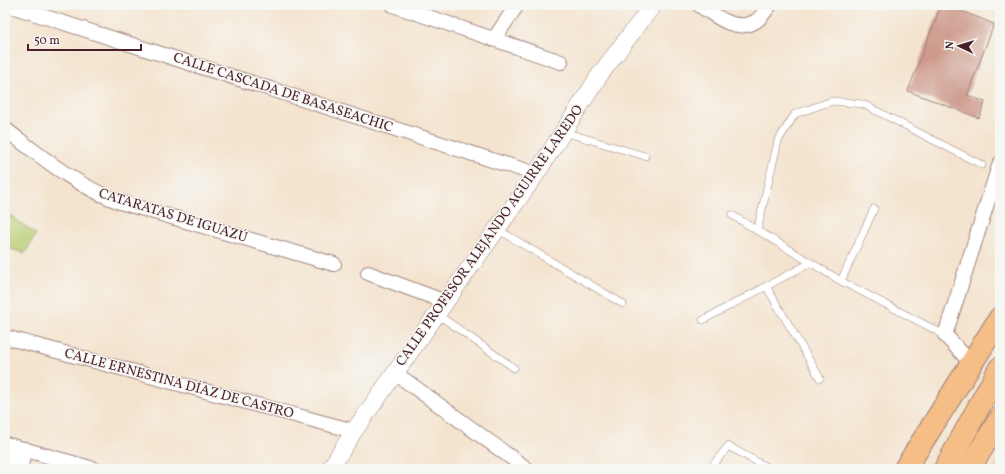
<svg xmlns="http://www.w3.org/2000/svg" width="1005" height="474" font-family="Vollkorn,serif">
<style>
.built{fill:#f0d6bc}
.green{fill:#b8ce72;stroke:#81764e}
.building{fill:#ce9b8d}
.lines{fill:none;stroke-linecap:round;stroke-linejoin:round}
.service-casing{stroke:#9f827d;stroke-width:8}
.minor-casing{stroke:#9f827d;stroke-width:16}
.tertiary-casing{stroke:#9f827d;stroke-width:18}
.primary-casing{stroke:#9f827d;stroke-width:24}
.service{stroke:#fff;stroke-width:7}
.minor{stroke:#fff;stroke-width:14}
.tertiary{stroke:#fff;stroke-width:17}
.primary{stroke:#f6be87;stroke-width:22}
.labels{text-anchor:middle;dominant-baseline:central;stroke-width:3;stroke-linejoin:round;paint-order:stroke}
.street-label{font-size:14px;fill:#4a1f2b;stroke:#f6f6f2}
</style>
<rect width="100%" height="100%" fill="#f6f6f2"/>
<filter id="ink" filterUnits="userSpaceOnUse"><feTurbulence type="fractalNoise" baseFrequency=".025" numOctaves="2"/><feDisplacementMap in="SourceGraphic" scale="8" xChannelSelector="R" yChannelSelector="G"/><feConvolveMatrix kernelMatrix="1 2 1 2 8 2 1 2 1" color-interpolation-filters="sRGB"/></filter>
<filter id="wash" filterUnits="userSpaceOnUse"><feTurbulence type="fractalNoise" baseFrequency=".012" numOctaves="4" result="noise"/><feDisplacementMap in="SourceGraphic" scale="16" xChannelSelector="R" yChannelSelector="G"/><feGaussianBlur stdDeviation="0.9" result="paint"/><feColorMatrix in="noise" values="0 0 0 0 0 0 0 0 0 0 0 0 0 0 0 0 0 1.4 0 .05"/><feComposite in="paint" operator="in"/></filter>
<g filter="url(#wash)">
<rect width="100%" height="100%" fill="#f4e4cf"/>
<path class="built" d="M 1000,455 L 1000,469 L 991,469 Z"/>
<path class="green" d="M 5,212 L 36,234 L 25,253 L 5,247 Z"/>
<g id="blocks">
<path class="building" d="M 941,5 L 946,5 L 994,24 L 967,95 L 985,102 L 979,118 L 908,91 Z"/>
</g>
</g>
<g filter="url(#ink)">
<use href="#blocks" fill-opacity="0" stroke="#9f827d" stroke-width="1"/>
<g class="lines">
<g class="service-casing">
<g id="service">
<path d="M 564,132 L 645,156"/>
<path d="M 732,215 L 841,281 L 945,335"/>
<path d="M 497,229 L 623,304"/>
<path d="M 757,231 L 778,141 L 795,114 L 832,101 L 863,104 L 982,165"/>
<path d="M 841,281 L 874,209"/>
<path d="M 766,286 L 820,378"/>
<path d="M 437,314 L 514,368"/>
<path d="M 703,320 L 810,263"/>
<path d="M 710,469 L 728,446 L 770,469"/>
</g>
</g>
<g class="minor-casing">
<g id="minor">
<path d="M 8,5 L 536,174"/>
<path d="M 393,5 L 561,62"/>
<path d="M 699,5 C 715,15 736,34 756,21 C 761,18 766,10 770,5"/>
<path d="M 494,39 L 517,5"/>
<path d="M 5,129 C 42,157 76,186 120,202 L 334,264"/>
<path d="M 368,273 L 446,302"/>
<path d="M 5,337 L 354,431"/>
<path d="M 971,363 L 945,335 L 1000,163"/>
<path d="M 395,373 L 527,469"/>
<path d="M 5,444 L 94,469"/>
<path d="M 6,469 L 12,446"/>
<path d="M 20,469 L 25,449"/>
</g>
</g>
<g class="tertiary-casing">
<path id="tertiary" d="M 330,469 L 354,431 L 536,174 L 601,73 L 653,5"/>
</g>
<g class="primary-casing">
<g id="primary">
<path d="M 905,469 L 1000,318"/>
<path d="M 945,469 L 1000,368"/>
<path d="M 969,469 L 1000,419"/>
</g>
</g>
<use href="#service" class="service"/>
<use href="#minor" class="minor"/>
<use href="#tertiary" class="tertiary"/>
<use href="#primary" class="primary"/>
</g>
</g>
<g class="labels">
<g class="street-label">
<text transform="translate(283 93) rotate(18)">CALLE CASCADA DE BASASEACHIC</text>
<text transform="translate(173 216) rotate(17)">CATARATAS DE IGUAZÚ</text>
<text transform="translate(490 236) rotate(-55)">CALLE PROFESOR ALEJANDO AGUIRRE LAREDO</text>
<text transform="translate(179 384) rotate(15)">CALLE ERNESTINA DÍAZ DE CASTRO</text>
</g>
</g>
<rect width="1005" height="474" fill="none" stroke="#f6f6f2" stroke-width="20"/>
<g transform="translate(959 46) rotate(274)" stroke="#f6f6f2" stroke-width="3" paint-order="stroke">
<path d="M0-3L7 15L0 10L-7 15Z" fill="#4a1f2b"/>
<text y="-6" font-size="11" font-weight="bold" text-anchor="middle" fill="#4a1f2b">N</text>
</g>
<path d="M28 44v6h113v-6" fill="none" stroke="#4a1f2b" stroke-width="2"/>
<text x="34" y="44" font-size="12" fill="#4a1f2b" stroke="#f6f6f2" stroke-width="3" paint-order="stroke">50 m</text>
</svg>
